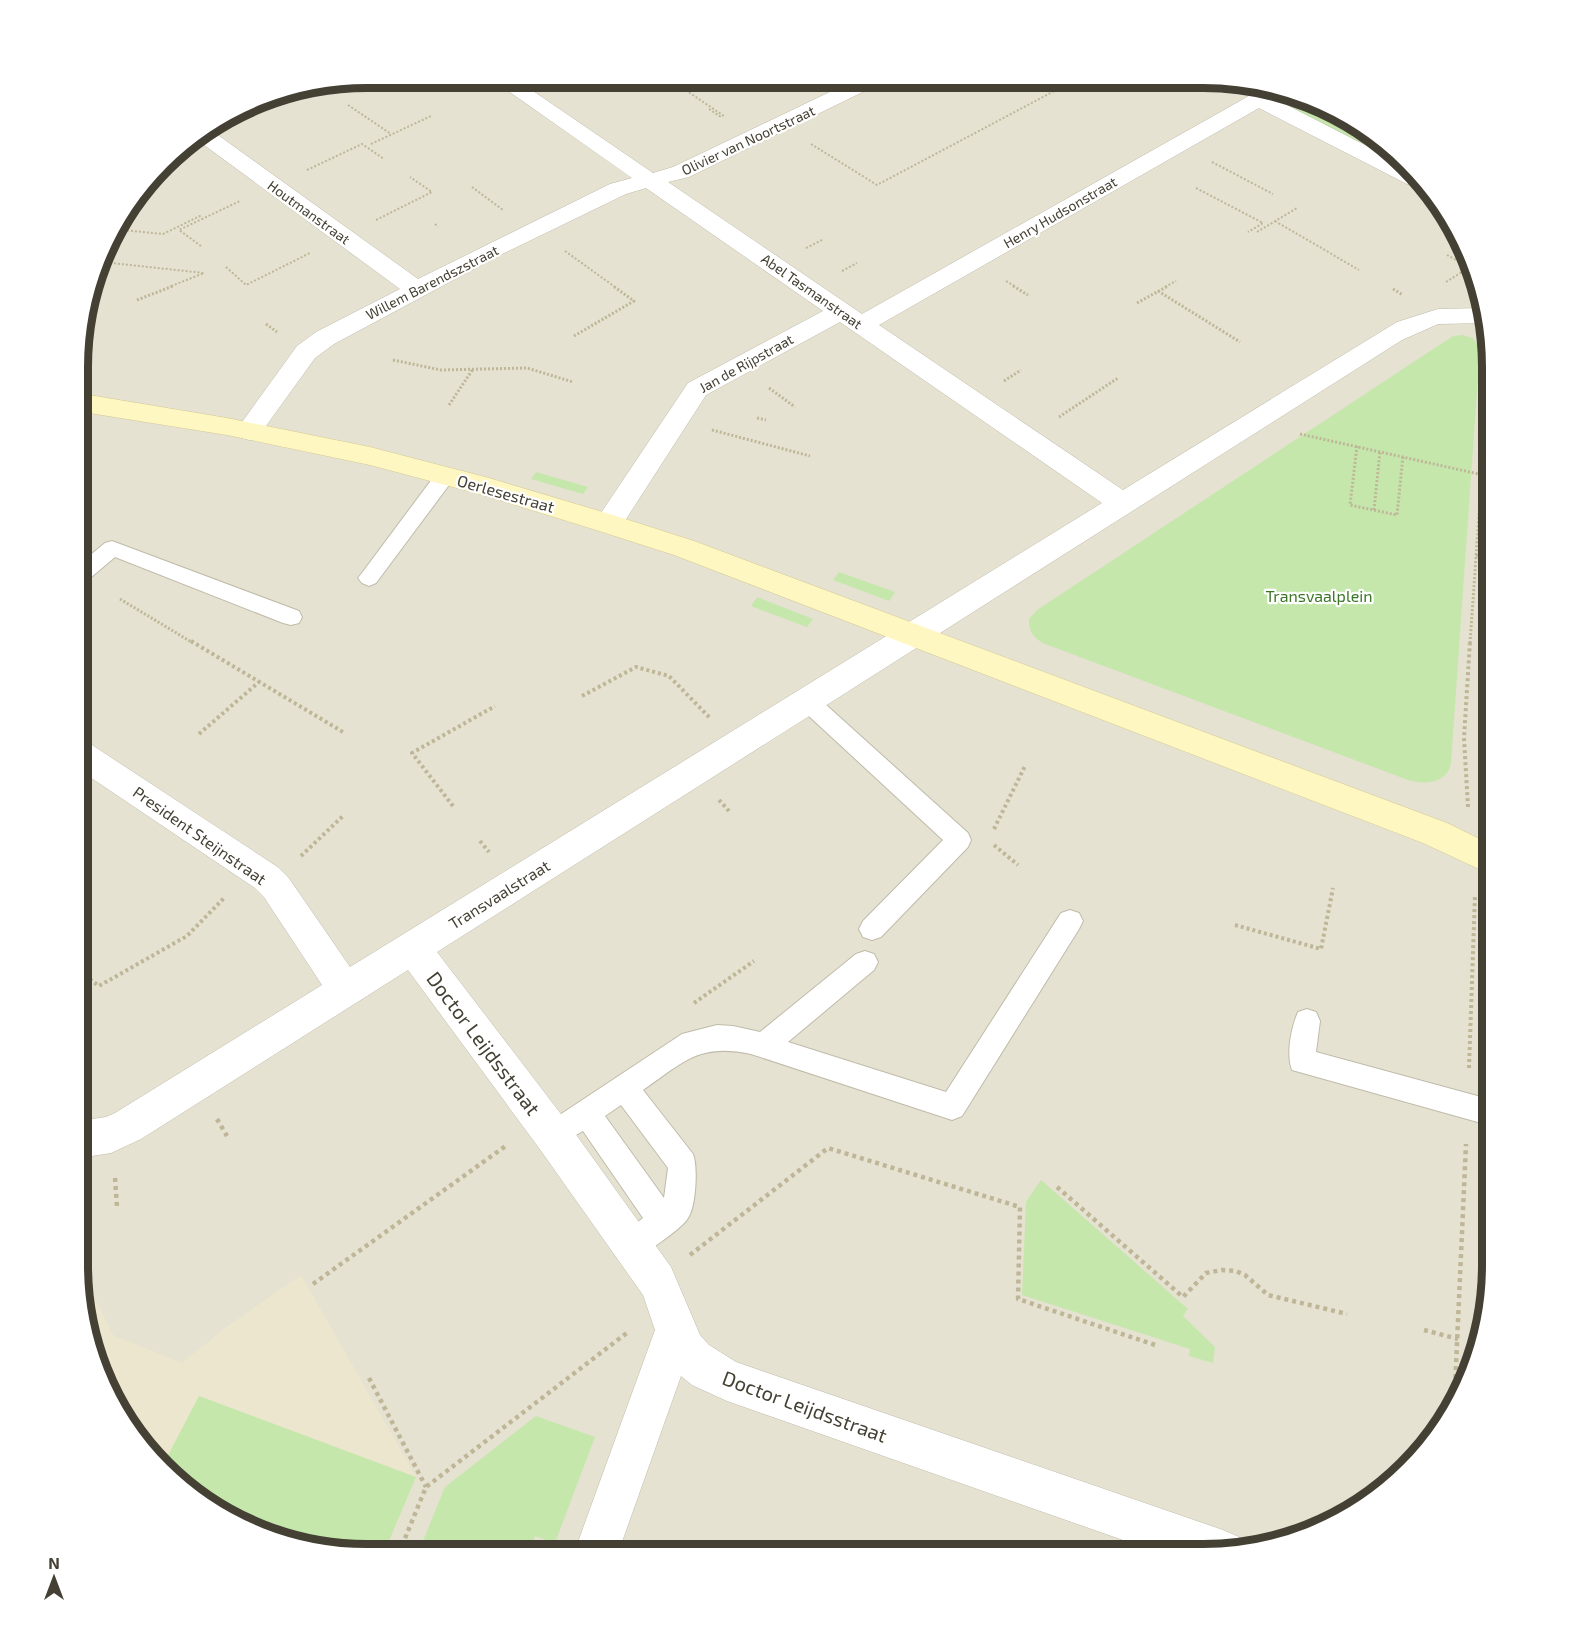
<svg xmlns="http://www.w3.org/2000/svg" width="1571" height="1632" font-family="'Exo 2',sans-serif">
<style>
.residential{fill:#e6e2d2}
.education{fill:#ebe6cd}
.green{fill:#c5e7ac}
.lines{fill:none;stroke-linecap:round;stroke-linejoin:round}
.lane-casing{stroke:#c0bba9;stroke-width:2}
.street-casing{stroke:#c0bba9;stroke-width:1}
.secondary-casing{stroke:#d3c993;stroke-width:1}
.path-far3{stroke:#bfb698;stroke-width:2;stroke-dasharray:2 2;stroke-linecap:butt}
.path-far2{stroke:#bfb698;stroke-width:3;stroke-dasharray:2 2;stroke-linecap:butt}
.path-far1{stroke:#bfb698;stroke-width:4;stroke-dasharray:3 3;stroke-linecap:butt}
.path{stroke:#bfb698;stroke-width:4.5;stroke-dasharray:4 4;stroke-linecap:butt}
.lane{fill:#fff;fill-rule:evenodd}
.street{fill:#fff;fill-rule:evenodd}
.secondary{fill:#fff7c1;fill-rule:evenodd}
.labels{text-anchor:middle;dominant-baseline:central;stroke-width:4.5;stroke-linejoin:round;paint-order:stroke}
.far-street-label{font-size:14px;fill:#444034;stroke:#fff}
.street-label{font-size:16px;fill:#444034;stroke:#fff}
.park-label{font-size:16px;fill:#3c7627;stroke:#fff}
.near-street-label{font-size:20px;fill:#444034;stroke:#fff}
.rim{fill:none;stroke:#444034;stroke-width:8}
</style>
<rect width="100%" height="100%" fill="#f2efe4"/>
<path class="residential" d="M 367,78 L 1241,80 L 1349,117 L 1444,206 L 1478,274 L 1492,349 L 1492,1283 L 1454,1409 L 1365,1505 L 1296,1539 L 1222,1553 L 349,1553 L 223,1515 L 127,1426 L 93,1358 L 79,1283 L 83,311 L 117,223 L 177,150 L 274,93 Z"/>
<path class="education" d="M 79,1267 L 113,1335 L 182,1363 L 228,1326 L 301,1275 L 416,1477 L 384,1553 L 349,1553 L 223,1515 L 127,1426 L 93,1358 L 79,1283 Z"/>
<g class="green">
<path d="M 1288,96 L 1311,106 L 1313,105 L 1349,117 L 1399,164 L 1278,102 Z"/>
<path d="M 1463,335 L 1473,338 L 1480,348 L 1451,763 C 1447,784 1424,785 1408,780 L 1045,644 C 1034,639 1028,631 1029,619 L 1037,610 L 1453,336 Z"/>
<path d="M 536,472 L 588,487 L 583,494 L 531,479 Z"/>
<path d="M 839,572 L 895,592 L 889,601 L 833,580 Z"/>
<path d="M 757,597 L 813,619 L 807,627 L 751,606 Z"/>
<path d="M 1041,1180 L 1188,1309 L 1183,1316 L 1215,1347 L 1213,1363 L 1189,1356 L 1190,1349 L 1022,1295 L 1026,1202 Z"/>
<path d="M 199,1396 L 416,1477 L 384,1553 L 349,1553 L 223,1515 L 165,1461 Z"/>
<path d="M 536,1416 L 595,1437 L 555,1543 L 535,1536 L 529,1553 L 418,1553 L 445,1487 Z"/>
</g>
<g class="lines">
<g class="lane-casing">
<g id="lane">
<path d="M 445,469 L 452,471 L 455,476 L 452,481 L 376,583 L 369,586 L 362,583 L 358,578 L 362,573 L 438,471 Z"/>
<path d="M 112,541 L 299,611 L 302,617 L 299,623 L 291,625 L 283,623 L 115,557 L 89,579 L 82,582 L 82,562 L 105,543 Z"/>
<path d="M 806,691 L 814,694 L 968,833 L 971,840 L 968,847 L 881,937 L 872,940 L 863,937 L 859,929 L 863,921 L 943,840 L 798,706 L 795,700 L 798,694 Z"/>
<path d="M 1070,910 L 1079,913 L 1083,921 L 1079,929 L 962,1116 L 952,1120 L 751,1054 C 698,1043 684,1062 643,1090 L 693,1154 C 698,1167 696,1206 688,1218 C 682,1229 643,1255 631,1260 L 621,1255 L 616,1245 L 621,1235 L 643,1218 L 583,1131 L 553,1148 L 543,1144 L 539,1135 L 543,1126 L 682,1034 L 717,1025 L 733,1026 L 760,1032 L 856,954 L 865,951 L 874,954 L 878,962 L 874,970 L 788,1042 L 946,1092 L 1061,913 ZM 621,1105 L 668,1168 L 664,1198 L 605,1116 Z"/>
<path d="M 1307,1009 L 1316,1012 L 1320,1021 L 1316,1052 L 1492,1100 L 1492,1126 L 1292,1070 C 1286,1054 1291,1028 1298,1012 Z"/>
</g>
</g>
<g class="street-casing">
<g id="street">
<path d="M 490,78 L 514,78 L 653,173 L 673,167 L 857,79 L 884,79 L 881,83 L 689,177 L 668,182 L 862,314 L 1263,88 L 1281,94 L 1275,99 L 1394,160 L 1421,184 L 1407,184 L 1259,108 L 879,325 L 1123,490 L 1397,322 L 1438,309 L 1484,308 L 1487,323 L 1438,324 L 1402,340 L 437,952 L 567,1122 L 671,1267 L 700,1335 L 709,1345 L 736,1362 L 1223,1530 L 1239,1537 L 1244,1549 L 1222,1553 L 1160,1553 L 727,1401 L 692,1385 L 681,1376 L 618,1553 L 574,1553 L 655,1330 L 643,1295 L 539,1148 L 408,970 L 141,1139 L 111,1153 L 79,1158 L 79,1121 L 106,1117 L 115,1113 L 322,985 L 264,897 L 255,888 L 81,771 L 81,741 L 92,745 L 279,868 L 288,877 L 350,967 L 1102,503 L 840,322 L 706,395 L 619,530 L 609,533 L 599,530 L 595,523 L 599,516 L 688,383 L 823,311 L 646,188 L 626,194 L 498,256 L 334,344 L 315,358 L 258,437 L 249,440 L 240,437 L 236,431 L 240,425 L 297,346 L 316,332 L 400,289 L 196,139 L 211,130 L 418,279 L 610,184 L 632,178 Z"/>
<path d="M 292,90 L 290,96 C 277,103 261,113 246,109 L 274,93 Z"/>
</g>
</g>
<g class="secondary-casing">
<path id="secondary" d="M 83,394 L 227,418 L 370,447 L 489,478 L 616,516 L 694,541 L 1447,823 L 1492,845 L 1492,875 L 1423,843 L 674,555 L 596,530 L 483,495 L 370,465 L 227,435 L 83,412 Z"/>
</g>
<g class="path-far3">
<path d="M 708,79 L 684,89 L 724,116"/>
<path d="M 319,86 L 328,92"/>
<path d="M 348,105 L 391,134"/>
<path d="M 709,109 L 721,117"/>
<path d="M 371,144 L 431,116"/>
<path d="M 811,144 L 877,185 L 1075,80"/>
<path d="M 1212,162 L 1273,194"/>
<path d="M 307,170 L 362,144 L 384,159"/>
<path d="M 472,187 L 503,210"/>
<path d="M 1196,188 L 1263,223 L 1248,232"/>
<path d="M 376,220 L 432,192 L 410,177"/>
<path d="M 1275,221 L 1359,270"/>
<path d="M 435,224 L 438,227"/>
<path d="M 123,230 L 163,234 L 202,215"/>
<path d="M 1257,232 L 1297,208"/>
<path d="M 201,246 L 179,230 L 240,201"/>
<path d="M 806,248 L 822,240"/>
<path d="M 565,251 L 615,287"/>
<path d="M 1447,255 L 1470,268"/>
<path d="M 102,262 L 204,273 L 169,287"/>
<path d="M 226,267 L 246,285 L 310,253"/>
<path d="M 842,271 L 857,263"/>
<path d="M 1006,281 L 1016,287"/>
<path d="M 1446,282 L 1473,265"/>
<path d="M 1165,287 L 1176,281"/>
</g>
<g class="path-far2">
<path d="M 1013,286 L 1028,295"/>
<path d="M 1393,289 L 1403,295"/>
<path d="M 1158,291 L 1240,342"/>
<path d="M 137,300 L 173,286"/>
<path d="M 1137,303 L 1168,286"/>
<path d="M 266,324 L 277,332"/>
<path d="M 574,336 L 634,301 L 613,286"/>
<path d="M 393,360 L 441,370 L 527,368 L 573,382"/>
<path d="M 1004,381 L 1021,370"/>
<path d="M 769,388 L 795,407"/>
<path d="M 449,405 L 473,369"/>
<path d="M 1059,417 L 1118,378"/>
<path d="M 757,418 L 766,420"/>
<path d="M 712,430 L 810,456"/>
<path d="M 1300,434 L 1492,477"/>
<path d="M 1357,446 L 1350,505 L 1397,515 L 1403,456"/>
<path d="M 1374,510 L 1380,451"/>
<path d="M 1476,555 L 1492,559"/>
<path d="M 120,599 L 193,643"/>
<path d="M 1470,643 L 1491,345"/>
</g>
<g class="path-far1">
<path d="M 191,641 L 343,732"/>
<path d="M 582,696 L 636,667 L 669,676 L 710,718"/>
<path d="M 199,734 L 259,682"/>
<path d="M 719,800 L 729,811"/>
<path d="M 453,806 L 412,753 L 495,706"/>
<path d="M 1468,807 L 1464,738 L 1470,641"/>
<path d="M 994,829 L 1025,766"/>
<path d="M 480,841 L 489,852"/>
<path d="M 994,845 L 1018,865"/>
<path d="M 301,856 L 344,815"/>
<path d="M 1235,925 L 1321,949 L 1333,888"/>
<path d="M 80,972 L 99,986 L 187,936 L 225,897"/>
<path d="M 694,1003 L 754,961"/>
<path d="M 1469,1068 L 1475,895"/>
</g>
<g class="path">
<path d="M 217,1119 L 227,1136"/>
<path d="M 115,1178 L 117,1207"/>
<path d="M 1057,1187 L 1183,1297 L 1206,1273 L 1222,1270 L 1236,1271 L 1245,1275 L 1268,1295 L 1347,1314"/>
<path d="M 690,1255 L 828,1148 L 1020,1207 L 1018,1299 L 1155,1345"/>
<path d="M 313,1284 L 507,1145"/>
<path d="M 1424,1330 L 1458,1339"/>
<path d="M 369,1378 L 426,1487"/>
<path d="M 1454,1410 L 1466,1144"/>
<path d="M 399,1553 L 426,1487 L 628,1332"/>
</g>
<use href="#lane" class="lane"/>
<use href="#street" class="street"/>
<use href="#secondary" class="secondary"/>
</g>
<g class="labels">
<g class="far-street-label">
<text transform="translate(748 140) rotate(-25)">Olivier van Noortstraat</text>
<text transform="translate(309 212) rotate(36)">Houtmanstraat</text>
<text transform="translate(1060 212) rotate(-30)">Henry Hudsonstraat</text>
<text transform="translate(432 282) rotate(-27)">Willem Barendszstraat</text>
<text transform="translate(812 291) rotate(35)">Abel Tasmanstraat</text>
<text transform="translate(746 363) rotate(-29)">Jan de Rijpstraat</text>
</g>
<g class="street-label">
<text transform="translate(506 493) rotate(16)">Oerlesestraat</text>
<text transform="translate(200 835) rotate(35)">President Steijnstraat</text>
<text transform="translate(499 894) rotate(-32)">Transvaalstraat</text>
</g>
<g class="park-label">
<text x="1319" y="595">Transvaalplein</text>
</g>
<g class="near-street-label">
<text transform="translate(484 1043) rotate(53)">Doctor Leijdsstraat</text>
<text transform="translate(805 1406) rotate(20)">Doctor Leijdsstraat</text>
</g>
</g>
<path d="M0 0H1571V1632H0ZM367 88H1203A279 279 0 0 1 1482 367V1265A279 279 0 0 1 1203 1544H367A279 279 0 0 1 88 1265V367A279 279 0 0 1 367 88Z" fill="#fff" fill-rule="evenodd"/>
<path class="rim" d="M367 88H1203A279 279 0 0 1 1482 367V1265A279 279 0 0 1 1203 1544H367A279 279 0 0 1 88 1265V367A279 279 0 0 1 367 88Z"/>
<g transform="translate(54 1578)" stroke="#ffffff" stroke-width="4.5" paint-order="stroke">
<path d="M0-4.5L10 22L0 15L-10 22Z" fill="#444034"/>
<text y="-9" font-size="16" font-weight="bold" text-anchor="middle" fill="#444034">N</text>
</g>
</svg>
